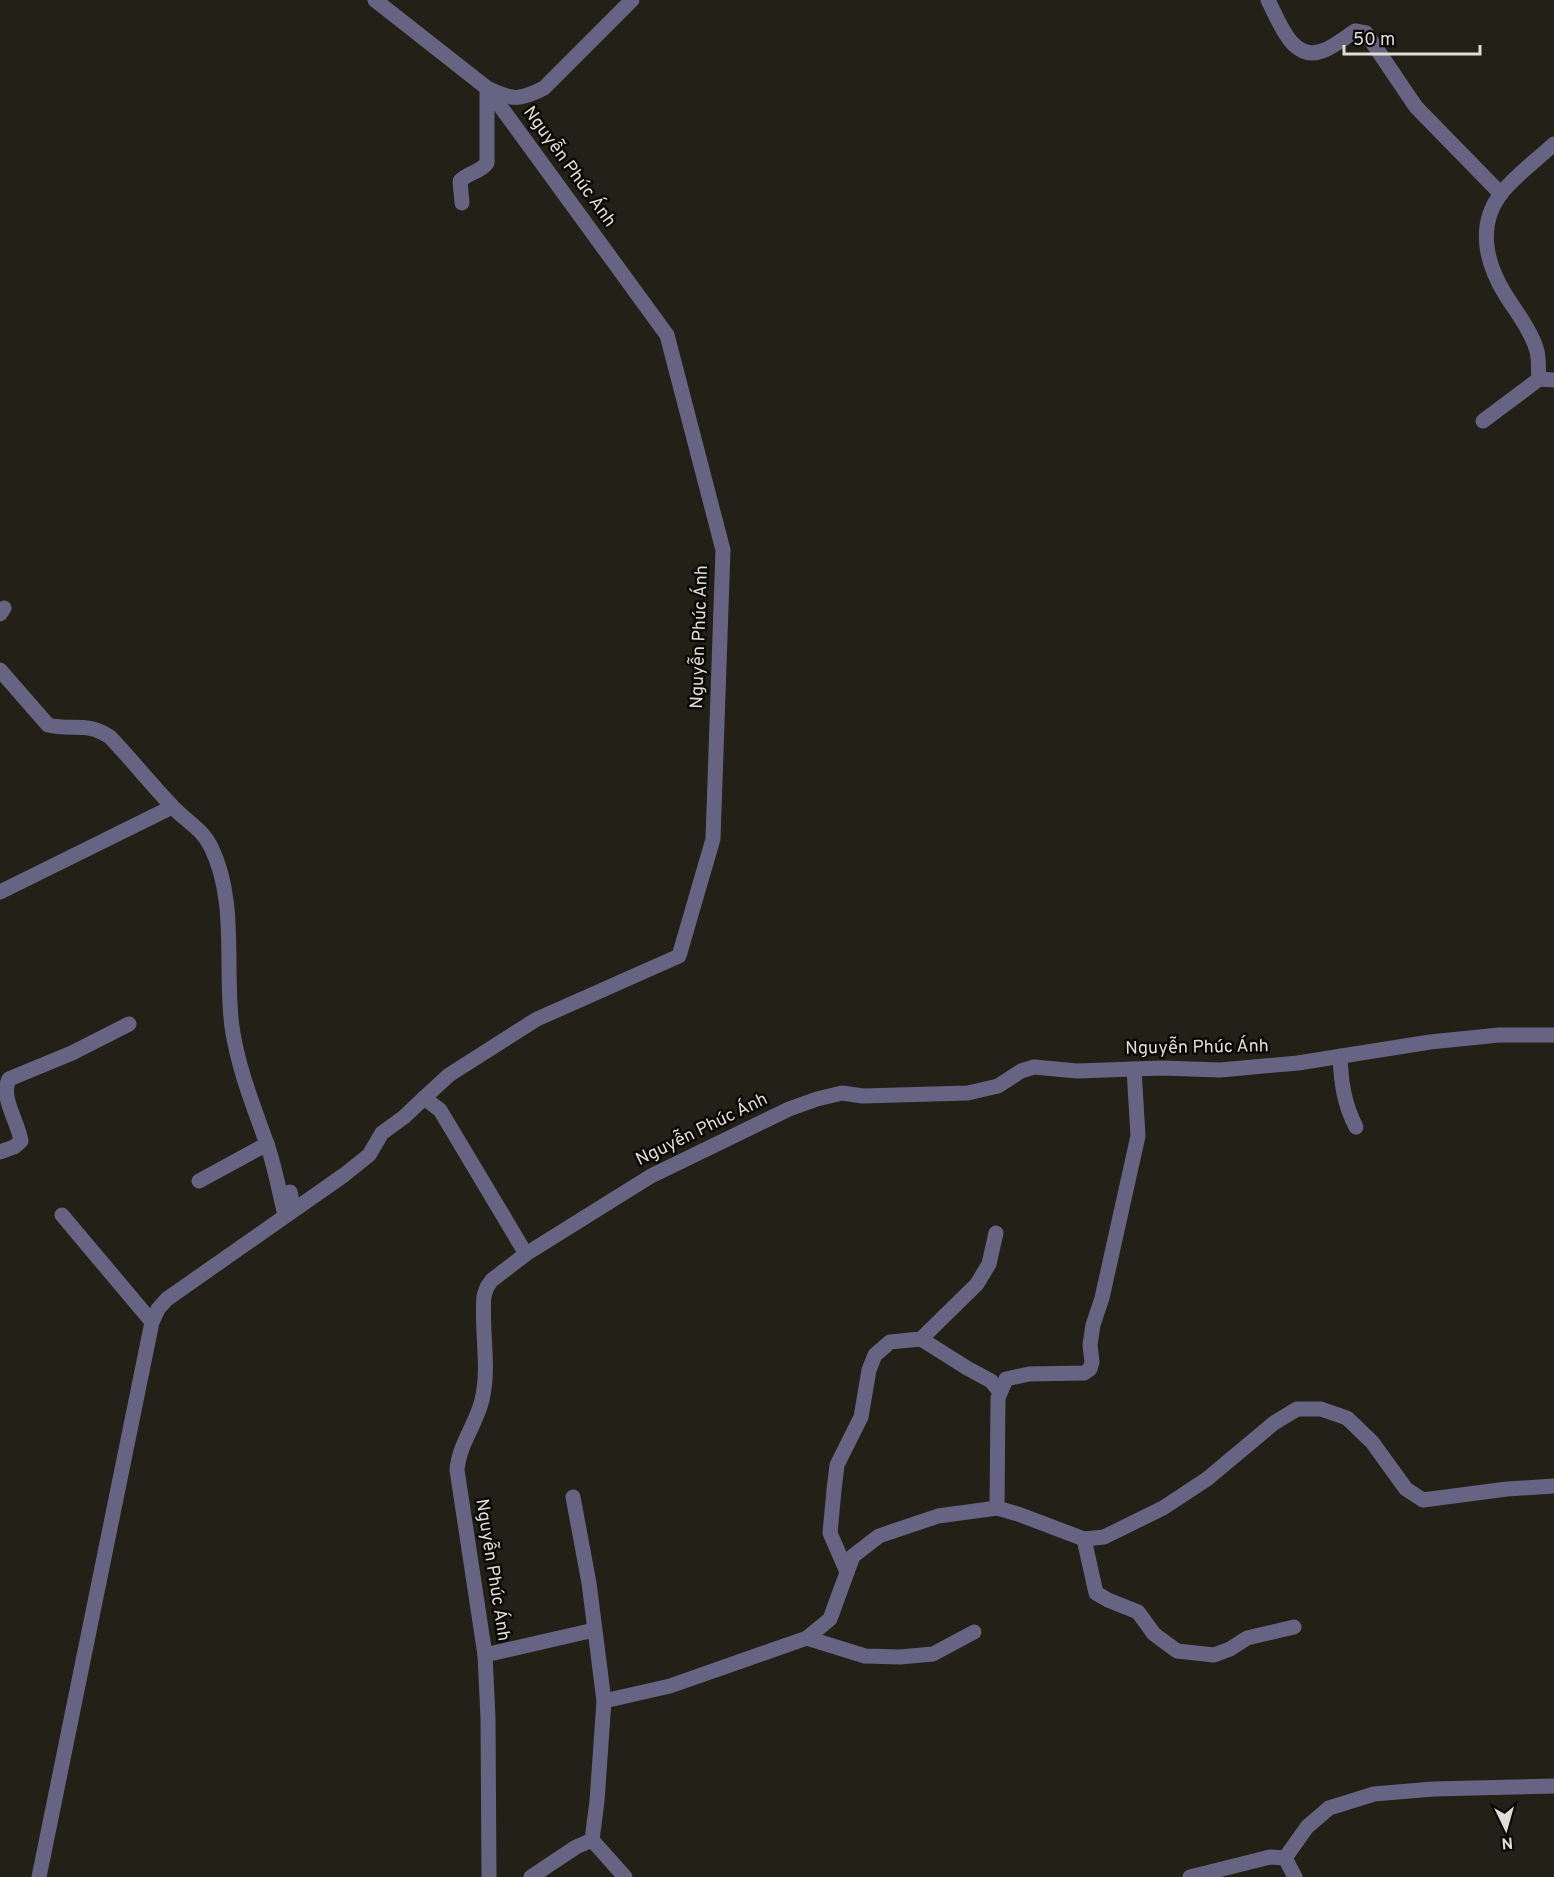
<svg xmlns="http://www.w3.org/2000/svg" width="1554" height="1877" font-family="Overpass,sans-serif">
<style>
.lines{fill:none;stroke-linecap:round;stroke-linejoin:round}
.minor{stroke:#676483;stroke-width:15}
.labels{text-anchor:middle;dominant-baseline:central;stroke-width:5;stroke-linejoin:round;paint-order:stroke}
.street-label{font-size:18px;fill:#dfddd8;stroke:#0b0906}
</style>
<rect width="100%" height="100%" fill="#222017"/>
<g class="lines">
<g class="minor">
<path d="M 375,0 L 487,88 C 512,100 519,101 544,88 L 632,0"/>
<path d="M 1268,0 C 1280,23 1293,66 1327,49 C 1337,44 1346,37 1355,31 L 1366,33 L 1416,107 L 1501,194"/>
<path d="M 462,203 L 460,181 C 469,172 479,173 487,163 L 487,88"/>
<path d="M 1539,379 L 1554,380"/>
<path d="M 1483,421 L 1539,379 C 1538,370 1539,359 1537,351 C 1531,330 1516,312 1505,294 C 1486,263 1477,226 1500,195 C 1512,178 1538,159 1554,144"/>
<path d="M 0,614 L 4,608"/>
<path d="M 0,670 L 48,725 C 73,731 86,721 110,737 C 131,759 150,783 171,805 C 184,820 202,828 211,847 C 238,902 224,968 232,1027 C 238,1068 253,1105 267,1144 C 275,1167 279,1191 285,1215 L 290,1192 C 293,1200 291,1208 285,1215"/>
<path d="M 0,892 L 172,807"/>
<path d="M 1340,1056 C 1341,1082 1344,1104 1356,1127"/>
<path d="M 424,1098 L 449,1075 L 537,1019 L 679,956 L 713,839 L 723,550 L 667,335 L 487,88"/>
<path d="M 0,1152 L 14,1147 L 21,1141 C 18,1121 0,1098 9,1079 L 72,1053 L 129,1024"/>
<path d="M 199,1181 L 267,1144"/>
<path d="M 62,1215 L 152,1322"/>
<path d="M 921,1339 L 967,1368 L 991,1381 L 1000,1392"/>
<path d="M 573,1497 L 589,1583 L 604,1701 L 597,1801 L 592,1840 L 625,1877"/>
<path d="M 997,1508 L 998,1398 L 1006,1379 L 1029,1374 L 1084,1373 L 1090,1369 L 1092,1362 L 1090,1345 L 1093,1325 L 1102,1298 L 1138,1136 L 1134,1069"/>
<path d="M 1084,1539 L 1096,1593 L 1108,1600 L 1138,1612 L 1154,1634 L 1177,1651 L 1214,1655 L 1230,1649 L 1247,1638 L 1294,1627"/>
<path d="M 847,1572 L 830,1533 L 834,1490 L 837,1465 L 861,1417 L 869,1370 L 875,1355 L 890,1342 L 921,1339 L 977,1284 L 989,1264 L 996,1233"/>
<path d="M 807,1638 L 865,1656 L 900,1657 L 933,1654 L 974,1632"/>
<path d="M 485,1655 L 594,1630"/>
<path d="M 604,1701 L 670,1686 L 807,1638 L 830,1619 L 853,1556 L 879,1536 L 938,1516 L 997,1508 L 1018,1514 L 1084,1539 L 1104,1537 L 1163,1508 L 1207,1479 L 1274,1423 L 1297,1409 L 1321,1409 L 1347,1418 L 1372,1442 L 1406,1489 L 1423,1500 L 1507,1489 L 1554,1486"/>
<path d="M 1285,1858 L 1307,1827 L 1329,1808 L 1374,1794 L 1433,1789 L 1554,1786"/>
<path d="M 39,1877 L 152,1322 L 158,1309 L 167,1299 L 344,1175 L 369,1155 L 382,1133 L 404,1117 L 424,1098 L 440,1110 L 526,1254"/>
<path d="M 489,1877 L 488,1718 L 485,1655 L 457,1470 C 459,1444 476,1425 482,1400 C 490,1366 481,1331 484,1296 L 487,1287 L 492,1280 L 526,1254 L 651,1176 L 789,1109 L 817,1099 L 842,1093 L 863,1096 L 968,1093 L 998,1086 L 1021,1071 L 1034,1067 L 1077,1071 L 1162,1068 L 1220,1070 L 1298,1063 L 1430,1042 L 1499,1035 L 1554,1035"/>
<path d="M 531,1877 L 576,1847 L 592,1840"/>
<path d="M 1190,1877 L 1270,1857 L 1285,1858 L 1295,1877"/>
</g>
</g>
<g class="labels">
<g class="street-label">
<text transform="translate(569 167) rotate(54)">Nguyễn Phúc Ánh</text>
<text transform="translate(700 637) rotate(-88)">Nguyễn Phúc Ánh</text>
<text transform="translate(1197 1048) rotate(-1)">Nguyễn Phúc Ánh</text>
<text transform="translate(702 1130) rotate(-26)">Nguyễn Phúc Ánh</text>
<text transform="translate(492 1570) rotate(81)">Nguyễn Phúc Ánh</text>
</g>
</g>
<g transform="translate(1506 1829) rotate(175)" stroke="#0b0906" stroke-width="4.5" paint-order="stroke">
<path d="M0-4.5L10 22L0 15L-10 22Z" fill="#dfddd8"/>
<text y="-9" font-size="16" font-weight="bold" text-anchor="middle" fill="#dfddd8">N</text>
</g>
<path d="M1344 45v9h136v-9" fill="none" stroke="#dfddd8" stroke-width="3"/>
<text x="1353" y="45" font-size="18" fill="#dfddd8" stroke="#0b0906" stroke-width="4.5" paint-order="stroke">50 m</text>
</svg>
